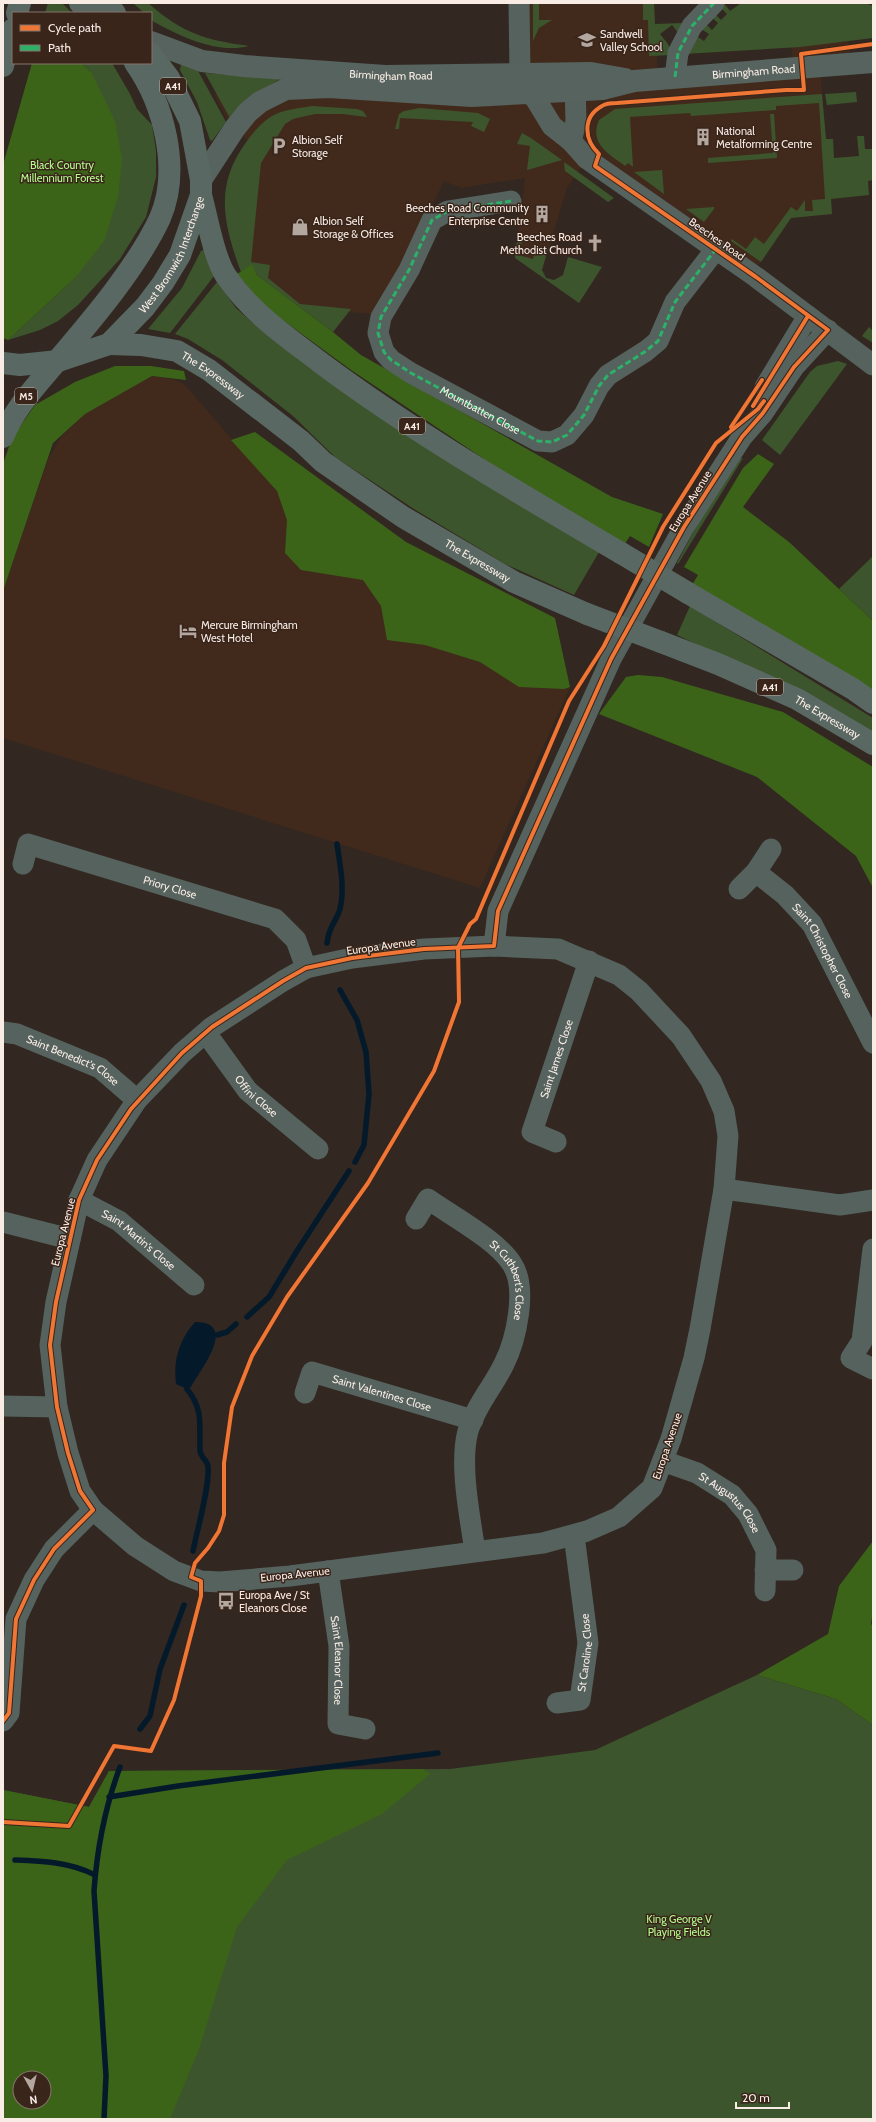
<svg xmlns="http://www.w3.org/2000/svg" width="876" height="2122" font-family="Cabin,sans-serif">
<style>
.built{fill:#412a1c}
.green{fill:#3d552c;fill-rule:evenodd}
.forest{fill:#3b6419;fill-rule:evenodd}
.water{fill:#041a2b}
.lines{fill:none;stroke-linecap:round;stroke-linejoin:round}
.stream{stroke:#041a2b;stroke-width:5.5}
.street{stroke:#55625e;stroke-width:21}
.secondary{stroke:#57635e;stroke-width:22}
.highway{stroke:#596862;stroke-width:22}
.highway-bridge{stroke:#596862;stroke-width:22}
.quiet{stroke:#2db169;stroke-width:3;stroke-dasharray:6 3;stroke-linecap:butt}
.cycleway-casing{stroke:#39251a;stroke-width:6}
.cycleway{stroke:#f07635;stroke-width:4}
.labels{text-anchor:middle;dominant-baseline:central;stroke-width:3;stroke-linejoin:round;paint-order:stroke}
.shield{fill:#39251a;stroke:#bfb0a8;stroke-width:1}
.shield-label{font-size:10px;font-weight:bold;fill:#f9ece5}
.poi-label{font-size:11px;fill:#f9ece5;stroke:#39251a;text-anchor:start}
.street-label{font-size:11px;fill:#f9ece5;stroke:#39251a}
.park-label{font-size:11px;fill:#b5fb8e;stroke:#39251a}
</style>
<rect width="100%" height="100%" fill="#322721"/>
<g class="built">
<path d="M 519,3 L 654,3 L 658,78 L 793,69 L 789,3 L 846,3 L 850,64 L 820,67 L 832,214 L 791,218 L 752,274 L 587,159 L 567,188 L 542,270 L 515,258 L 525,178 L 461,188 L 444,181 L 395,283 L 372,314 L 349,312 L 333,332 L 257,275 L 244,248 L 251,178 L 264,157 L 228,121 L 214,94 L 280,79 L 525,83 Z"/>
<path d="M 152,376 L 173,379 L 184,384 L 277,491 L 564,689 L 570,687 L 480,888 L 3,738 L 3,591 L 48,460 L 61,437 L 85,414 Z"/>
</g>
<g class="green">
<path d="M 48,3 L 62,3 L 72,13 L 45,13 Z"/>
<path d="M 133,3 L 148,3 C 182,33 205,40 249,46 C 217,54 182,37 154,22 L 151,19 L 151,13 L 144,13 Z"/>
<path d="M 533,3 L 539,3 L 539,20 L 552,20 L 539,28 L 533,41 Z"/>
<path d="M 643,3 L 654,3 L 655,24 L 683,23 L 680,35 L 672,25 L 660,34 L 668,44 L 672,55 L 649,56 L 648,20 L 643,20 Z"/>
<path d="M 724,3 L 730,11 L 741,3 L 865,3 L 873,6 L 873,38 L 800,47 L 684,54 L 693,34 L 704,41 L 709,34 L 698,27 L 703,21 L 712,30 L 718,23 L 709,15 L 712,11 L 721,20 L 727,14 L 718,5 Z"/>
<path d="M 81,63 L 112,63 L 130,94 L 137,109 L 152,125 L 156,151 L 156,177 L 146,217 L 120,259 L 78,305 L 58,321 L 40,330 L 8,340 L 75,278 L 91,72 Z"/>
<path d="M 181,64 L 197,69 L 226,122 L 212,141 L 210,140 L 197,102 L 180,70 Z"/>
<path d="M 205,73 L 280,79 L 258,92 L 230,118 Z"/>
<path d="M 856,92 L 857,102 L 827,105 L 825,94 Z"/>
<path d="M 822,94 L 826,139 L 833,139 L 834,158 L 859,156 L 857,136 L 864,136 L 865,149 L 873,149 L 873,180 L 868,181 L 869,195 L 831,199 L 832,214 L 791,218 L 761,262 L 731,241 L 732,239 L 746,249 L 755,237 L 764,244 L 791,207 L 797,211 L 805,200 L 805,211 L 813,211 L 812,200 L 825,199 L 819,103 L 776,106 L 776,110 L 691,116 L 690,113 L 630,117 L 633,167 L 628,163 L 625,166 C 609,154 589,144 599,120 L 615,109 Z"/>
<path d="M 312,106 L 357,109 L 363,111 L 367,117 L 342,114 L 315,114 L 293,119 L 285,124 L 261,163 L 251,262 L 270,265 L 268,278 L 300,304 L 351,309 L 333,332 L 257,275 L 252,265 L 241,272 C 223,223 214,185 247,141 C 255,130 265,119 276,114 C 287,109 301,108 312,106 Z"/>
<path d="M 420,108 L 478,113 L 490,119 L 484,132 L 471,126 L 473,122 L 400,118 L 399,129 L 395,129 L 399,114 L 404,111 Z"/>
<path d="M 770,114 L 774,114 L 777,158 L 708,163 L 708,158 L 773,153 Z"/>
<path d="M 522,133 L 531,138 L 562,160 L 527,170 L 530,146 L 517,144 Z"/>
<path d="M 564,162 L 614,198 L 608,202 L 565,171 Z"/>
<path d="M 662,170 L 664,194 L 634,172 Z"/>
<path d="M 714,207 L 714,209 L 704,222 L 686,209 Z"/>
<path d="M 517,240 L 522,242 L 518,255 L 533,259 L 537,246 L 548,249 L 542,270 L 546,278 L 554,280 L 563,275 L 568,257 L 602,267 L 579,303 L 515,258 Z"/>
<path d="M 204,250 L 214,276 L 170,333 L 148,329 L 182,288 L 201,251 Z"/>
<path d="M 217,282 L 236,308 L 254,324 L 328,381 L 599,552 L 574,595 L 505,564 L 414,509 L 335,457 L 293,416 L 222,360 L 188,339 L 175,334 Z"/>
<path d="M 869,327 L 873,331 L 873,343 L 862,336 Z"/>
<path d="M 838,361 L 847,364 L 780,455 L 762,440 L 810,372 L 817,366 Z"/>
<path d="M 743,458 L 678,564 L 677,563 L 705,510 L 738,459 Z"/>
<path d="M 873,556 L 873,621 L 839,589 Z"/>
<path d="M 690,606 L 873,718 L 873,735 L 799,693 L 677,635 Z"/>
<path d="M 757,1675 L 836,1699 L 873,1725 L 873,2119 L 3,2119 L 3,1790 L 89,1807 L 109,1771 L 450,1769 L 595,1750 ZM 20,2078 L 44,2078 L 44,2102 L 20,2102 Z"/>
</g>
<g class="forest">
<path d="M 32,63 L 81,63 L 91,72 L 115,121 L 122,159 L 118,197 L 104,241 L 75,278 L 8,340 L 3,338 L 3,165 Z"/>
<path d="M 252,264 L 257,275 L 333,332 L 361,355 L 612,497 L 663,514 L 649,547 L 630,536 L 624,545 L 502,471 L 351,370 L 265,307 L 237,274 Z"/>
<path d="M 115,366 L 151,366 L 184,371 L 186,380 L 152,376 L 85,414 L 53,443 L 3,591 L 3,464 L 12,438 L 35,405 L 75,382 Z"/>
<path d="M 255,432 L 406,542 L 555,618 L 570,687 L 564,689 L 519,687 L 480,662 L 425,645 L 387,640 L 381,606 L 363,580 L 301,570 L 285,553 L 287,520 L 277,491 L 231,440 Z"/>
<path d="M 758,454 L 774,464 L 743,507 L 789,542 L 873,621 L 873,694 L 692,585 L 698,575 L 684,567 L 743,468 Z"/>
<path d="M 638,675 L 662,677 L 783,712 L 873,767 L 873,888 L 856,856 L 757,777 L 599,714 L 626,677 Z"/>
<path d="M 873,1541 L 873,1610 L 871,1624 L 873,1626 L 873,1725 L 836,1699 L 757,1675 L 828,1634 L 839,1586 Z"/>
<path d="M 423,1769 L 430,1774 L 382,1814 L 287,1860 L 237,1927 L 199,2049 L 170,2119 L 3,2119 L 3,1790 L 89,1807 L 109,1771 ZM 20,2078 L 44,2078 L 44,2102 L 20,2102 Z"/>
</g>
<path class="water" d="M 195,1322 C 239,1322 201,1369 191,1387 L 187,1389 L 176,1384 C 173,1360 179,1340 195,1322 Z"/>
<g class="lines">
<g class="stream">
<path d="M 327,943 C 329,925 336,923 340,909 C 345,888 340,865 337,844"/>
<path d="M 340,990 L 357,1020 L 366,1052 L 369,1094 L 364,1145 L 355,1162"/>
<path d="M 247,1317 L 269,1297 L 297,1251 L 349,1171"/>
<path d="M 217,1335 L 227,1332 L 236,1324"/>
<path d="M 187,1389 C 204,1410 199,1425 200,1450 C 200,1457 207,1460 208,1466 C 210,1486 197,1530 193,1551"/>
<path d="M 140,1729 L 150,1716 L 160,1669 L 184,1605"/>
<path d="M 109,1797 L 178,1786 L 438,1753"/>
<path d="M 15,1860 C 42,1861 70,1862 95,1875"/>
<path d="M 104,2119 L 106,2076 L 94,1891 C 97,1849 105,1807 120,1767"/>
</g>
<g class="street">
<path d="M 519,3 L 520,74 L 525,83 L 533,83"/>
<path d="M 675,77 L 678,53 L 692,26 L 714,3"/>
<path d="M 565,83 L 575,83 L 576,122 L 571,141"/>
<path d="M 528,93 L 535,98 L 552,126 L 571,141 L 587,159 L 756,277 L 873,365"/>
<path d="M 511,201 L 448,211 L 432,220 L 409,270 L 381,317 L 378,333 L 384,352 L 391,360 L 411,373 L 538,441 L 552,442 L 567,435 L 584,415 L 599,386 L 608,375 L 646,351 L 658,341 L 675,302 L 716,249"/>
<path d="M 765,387 L 808,316"/>
<path id="s1" d="M 23,864 L 28,844 L 275,919 L 296,940 L 306,968"/>
<path id="s2" d="M 756,872 L 785,895 L 812,924 L 873,1043"/>
<path d="M 739,889 L 756,872 L 771,849"/>
<path d="M 494,946 L 558,949 L 619,975 L 639,991 L 681,1036 L 711,1081 L 724,1111 L 728,1136 L 724,1189 L 700,1329 L 694,1358 L 671,1439 L 652,1488 L 619,1517 L 587,1531 L 543,1543 L 290,1576 L 220,1582 L 201,1581 L 174,1571 L 135,1546 L 93,1510 L 80,1491 L 68,1453 L 57,1407 L 50,1345 L 56,1302 L 79,1200 L 97,1160 L 137,1100 L 182,1053 L 212,1027 L 283,981 L 306,968 L 352,958 L 424,949 Z"/>
<path d="M 494,946 L 498,911 L 611,659 L 684,527 L 742,437 L 763,413 L 794,367 L 828,330"/>
<path id="s3" d="M 3,1032 L 17,1034 L 100,1068 L 137,1100"/>
<path id="s4" d="M 206,1033 L 248,1091 L 318,1149"/>
<path id="s5" d="M 556,1142 L 532,1132 L 589,961"/>
<path d="M 724,1189 L 840,1205 L 873,1200"/>
<path id="s6" d="M 79,1200 L 119,1221 L 194,1285"/>
<path id="s7" d="M 416,1219 L 428,1199 C 452,1216 497,1240 512,1264 C 528,1288 516,1340 504,1364 C 493,1387 476,1405 468,1431 C 459,1464 470,1517 475,1551"/>
<path d="M 3,1222 L 70,1239"/>
<path d="M 873,1249 L 862,1341 L 851,1358 L 873,1369"/>
<path id="s8" d="M 305,1393 L 312,1372 L 473,1420"/>
<path d="M 3,1406 L 57,1407"/>
<path id="s9" d="M 663,1461 L 697,1473 L 732,1495 L 748,1514 L 766,1550 L 765,1591"/>
<path d="M 765,1570 L 793,1570"/>
<path id="s10" d="M 328,1571 L 339,1646 L 338,1724 L 365,1729"/>
<path id="s11" d="M 557,1703 L 580,1700 L 588,1643 L 574,1535"/>
<path d="M 3,1721 L 9,1713 L 16,1619 L 34,1580 L 54,1549 L 93,1510"/>
</g>
<g class="secondary">
<path id="s12" d="M 151,42 L 202,61 L 244,66 L 385,76 L 591,73 L 625,79"/>
<path id="s13" d="M 201,180 L 235,128 L 248,112 L 260,102 L 286,89 L 329,87 L 472,96 L 585,90 L 602,89 L 634,81 L 873,62"/>
</g>
<g class="highway">
<path d="M 80,3 L 90,13"/>
<path d="M 106,3 L 115,13"/>
<path d="M 17,13 L 20,3"/>
<path d="M 3,66 L 13,29"/>
<path d="M 201,195 C 207,217 214,258 226,276 C 251,313 286,336 321,363 C 416,434 519,493 621,553"/>
<path id="s14" d="M 109,344 L 141,345 L 177,351 L 209,370 L 301,441 L 323,462 L 403,517 L 514,582 L 587,614"/>
<path id="s15" d="M 3,363 L 20,365 L 58,361 L 109,344 L 145,307 L 163,283 L 180,255 L 201,195 L 201,180 L 190,121 L 169,78 L 151,54"/>
<path d="M 3,437 C 15,407 37,385 57,361 C 91,321 138,266 160,218 C 181,170 164,104 135,63"/>
<path d="M 688,593 L 853,689 L 873,703"/>
<path id="s16" d="M 661,642 L 718,664 L 797,699 L 873,744"/>
</g>
<g class="highway-bridge">
<path d="M 621,553 L 688,593"/>
<path d="M 587,614 L 661,642"/>
</g>
<g class="quiet">
<path d="M 675,77 L 678,53 L 692,26 L 714,3"/>
<path id="s17" d="M 511,201 L 448,211 L 432,220 L 409,270 L 381,317 L 378,333 L 384,352 L 391,360 L 411,373 L 538,441 L 552,442 L 567,435 L 584,415 L 599,386 L 608,375 L 646,351 L 658,341 L 675,302 L 716,249"/>
</g>
<g class="cycleway-casing">
<g id="cycleway">
<path d="M 753,406 L 808,316"/>
<path d="M 731,427 L 762,380"/>
<path d="M 3,1721 L 9,1713 L 16,1619 L 34,1580 L 54,1549 L 93,1510 L 80,1491 L 68,1453 L 57,1407 L 50,1345 L 56,1302 L 79,1200 L 97,1160 L 131,1109 L 182,1053 L 212,1027 L 283,981 L 306,968 L 352,958 L 424,949 L 494,946 L 498,911 L 611,659 L 684,527 L 742,437 L 763,413 L 794,367 L 828,330 L 756,277 L 595,166 L 599,154 C 584,140 582,117 602,106 C 606,103 613,103 617,103 L 786,90 L 804,90 L 801,54 L 873,44"/>
<path d="M 3,1822 L 69,1826 L 114,1746 L 151,1751 L 174,1700 L 201,1596 L 201,1581 L 191,1577 L 195,1563 L 208,1548 L 219,1531 L 224,1515 L 224,1463 L 232,1407 L 252,1356 L 287,1297 L 368,1183 L 434,1071 L 459,1002 L 458,948 L 470,924 L 476,919 L 569,701 L 604,646 L 663,527 L 716,443 L 758,409 L 764,401"/>
</g>
</g>
<use href="#cycleway" class="cycleway"/>
</g>
<defs>
<g id="school-bare" transform="scale(1.38)"><path d="M0-5L7-2L0 1L-7-2ZM-4 1L0 2.5L4 1V4Q0 6-4 4Z" fill="#b3a7a0" stroke="#39251a" stroke-width="2.5" paint-order="stroke"/></g>
<g id="building-bare" transform="scale(1.38)"><path d="M-4-6H4V6H1V3H-1V6H-4ZM-2.5-4.3h1.7v1.8h-1.7ZM.8-4.3h1.7v1.8H.8ZM-2.5-1h1.7V.8h-1.7ZM.8-1h1.7V.8H.8Z" fill="#b3a7a0" stroke="#39251a" stroke-width="2.5" paint-order="stroke"/></g>
<g id="parking-bare" transform="scale(1.38)"><path d="M-3.5-5.5H1a3.5 3.5 0 0 1 0 7H-1V5.5H-3.5ZM-1-3.4V-.6H.8a1.4 1.4 0 0 0 0-2.8Z" fill="#b3a7a0" stroke="#39251a" stroke-width="2.5" paint-order="stroke"/></g>
<g id="shop-bare" transform="scale(1.38)"><path d="M-5-2.5h2.3a2.7 3.5 0 0 1 5.4 0H5L5.5 6h-11ZM-1.5-2.5h3a1.5 2.3 0 0 0-3 0Z" fill="#b3a7a0" stroke="#39251a" stroke-width="2.5" paint-order="stroke"/></g>
<g id="church-bare" transform="scale(1.38)"><path d="M-1.2-6h2.4v3.5h3.3v2.4h-3.3V6h-2.4V-.1h-3.3v-2.4h3.3Z" fill="#b3a7a0" stroke="#39251a" stroke-width="2.5" paint-order="stroke"/></g>
<g id="hotel-bare" transform="scale(1.38)"><path d="M-6-4.5h1.5V1H6V5H4.5V3h-9V5H-6ZM-4 0a1.8 1.8 0 1 1 3.6 0ZM.5 0V-2.5h3Q6-2.5 6 0Z" fill="#b3a7a0" stroke="#39251a" stroke-width="2.5" paint-order="stroke"/></g>
<g id="bus-bare" transform="scale(1.38)"><path d="M-5-6H5V4H4V6H2V4H-2V6H-4V4H-5ZM-3.5-4V0h7V-4ZM-3.5 1.2v1.5H-2V1.2ZM2 1.2v1.5H3.5V1.2Z" fill="#b3a7a0" stroke="#39251a" stroke-width="2.5" paint-order="stroke"/></g>
</defs>
<g fill-rule="evenodd">
<use href="#school-bare" x="587" y="40"/>
<use href="#building-bare" x="703" y="137"/>
<use href="#parking-bare" x="279" y="146"/>
<use href="#building-bare" x="542" y="214"/>
<use href="#shop-bare" x="300" y="227"/>
<use href="#church-bare" x="595" y="243"/>
<use href="#hotel-bare" x="188" y="631"/>
<use href="#bus-bare" x="226" y="1601"/>
</g>
<g class="labels">
<g class="shield">
<rect x="160" y="78" width="26" height="16" rx="3"/>
<rect x="15" y="388" width="22" height="16" rx="3"/>
<rect x="399" y="418" width="26" height="16" rx="3"/>
<rect x="757" y="679" width="26" height="16" rx="3"/>
</g>
<g class="shield-label">
<text x="173" y="86">A41</text>
<text x="26" y="396">M5</text>
<text x="412" y="426">A41</text>
<text x="770" y="687">A41</text>
</g>
<g class="poi-label">
<text x="600" y="34">Sandwell<tspan x="600" dy="13">Valley School</tspan></text>
<text x="716" y="131">National<tspan x="716" dy="13">Metalforming Centre</tspan></text>
<text x="292" y="140">Albion Self<tspan x="292" dy="13">Storage</tspan></text>
<text x="529" y="208" text-anchor="end">Beeches Road Community<tspan x="529" dy="13">Enterprise Centre</tspan></text>
<text x="313" y="221">Albion Self<tspan x="313" dy="13">Storage &amp; Offices</tspan></text>
<text x="582" y="237" text-anchor="end">Beeches Road<tspan x="582" dy="13">Methodist Church</tspan></text>
<text x="201" y="625">Mercure Birmingham<tspan x="201" dy="13">West Hotel</tspan></text>
<text x="239" y="1595">Europa Ave / St<tspan x="239" dy="13">Eleanors Close</tspan></text>
</g>
<g class="street-label">
<text stroke="none"><textPath href="#s13" startOffset="597">Birmingham Road</textPath></text>
<text stroke="none"><textPath href="#s12" startOffset="244">Birmingham Road</textPath></text>
<text transform="translate(717 239) rotate(35)">Beeches Road</text>
<text stroke="none"><textPath href="#s15" startOffset="220">West Bromwich Interchange</textPath></text>
<text stroke="none"><textPath href="#s14" startOffset="112">The Expressway</textPath></text>
<text stroke="none"><textPath href="#s17" startOffset="341">Mountbatten Close</textPath></text>
<text transform="translate(690 501) rotate(-58)">Europa Avenue</text>
<text stroke="none"><textPath href="#s14" startOffset="436">The Expressway</textPath></text>
<text stroke="none"><textPath href="#s16" startOffset="183">The Expressway</textPath></text>
<text stroke="none"><textPath href="#s1" startOffset="169">Priory Close</textPath></text>
<text transform="translate(381 946) rotate(-8)">Europa Avenue</text>
<text stroke="none"><textPath href="#s2" startOffset="105">Saint Christopher Close</textPath></text>
<text stroke="none"><textPath href="#s5" startOffset="103">Saint James Close</textPath></text>
<text stroke="none"><textPath href="#s3" startOffset="76">Saint Benedict's Close</textPath></text>
<text stroke="none"><textPath href="#s4" startOffset="81">Offini Close</textPath></text>
<text transform="translate(63 1232) rotate(-76)">Europa Avenue</text>
<text stroke="none"><textPath href="#s6" startOffset="72">Saint Martin's Close</textPath></text>
<text stroke="none"><textPath href="#s7" startOffset="144">St Cuthbert's Close</textPath></text>
<text stroke="none"><textPath href="#s8" startOffset="95">Saint Valentines Close</textPath></text>
<text transform="translate(667 1446) rotate(-71)">Europa Avenue</text>
<text stroke="none"><textPath href="#s9" startOffset="81">St Augustus Close</textPath></text>
<text transform="translate(295 1574) rotate(-6)">Europa Avenue</text>
<text stroke="none"><textPath href="#s11" startOffset="71">St Caroline Close</textPath></text>
<text stroke="none"><textPath href="#s10" startOffset="90">Saint Eleanor Close</textPath></text>
</g>
<g class="park-label">
<text x="62" y="165">Black Country<tspan x="62" dy="13">Millennium Forest</tspan></text>
<text x="679" y="1919">King George V<tspan x="679" dy="13">Playing Fields</tspan></text>
</g>
</g>
<rect width="876" height="2122" fill="none" stroke="#f9ece5" stroke-width="8"/>
<rect x="12" y="12" width="140" height="52" fill="#39251a" stroke="#86756b"/>
<rect x="20" y="25" width="20" height="6" fill="#f07635" stroke="#86756b"/>
<text x="48" y="32" font-size="12" fill="#f9ece5">Cycle path</text>
<rect x="20" y="45" width="20" height="6" fill="#2db169" stroke="#86756b"/>
<text x="48" y="52" font-size="12" fill="#f9ece5">Path</text>
<g transform="translate(32 2090) rotate(172)"><circle r="19" fill="#39251a" stroke="#86756b"/>
<path d="M0-3L7 15L0 10L-7 15Z" fill="#b3a7a0"/>
<text y="-6" font-size="11" font-weight="bold" text-anchor="middle" fill="#f9ece5">N</text>
</g>
<path d="M736 2102v6h53v-6" fill="none" stroke="#f9ece5" stroke-width="2"/>
<text x="742" y="2102" font-size="12" fill="#f9ece5" stroke="#39251a" stroke-width="3" paint-order="stroke">20 m</text>
</svg>
